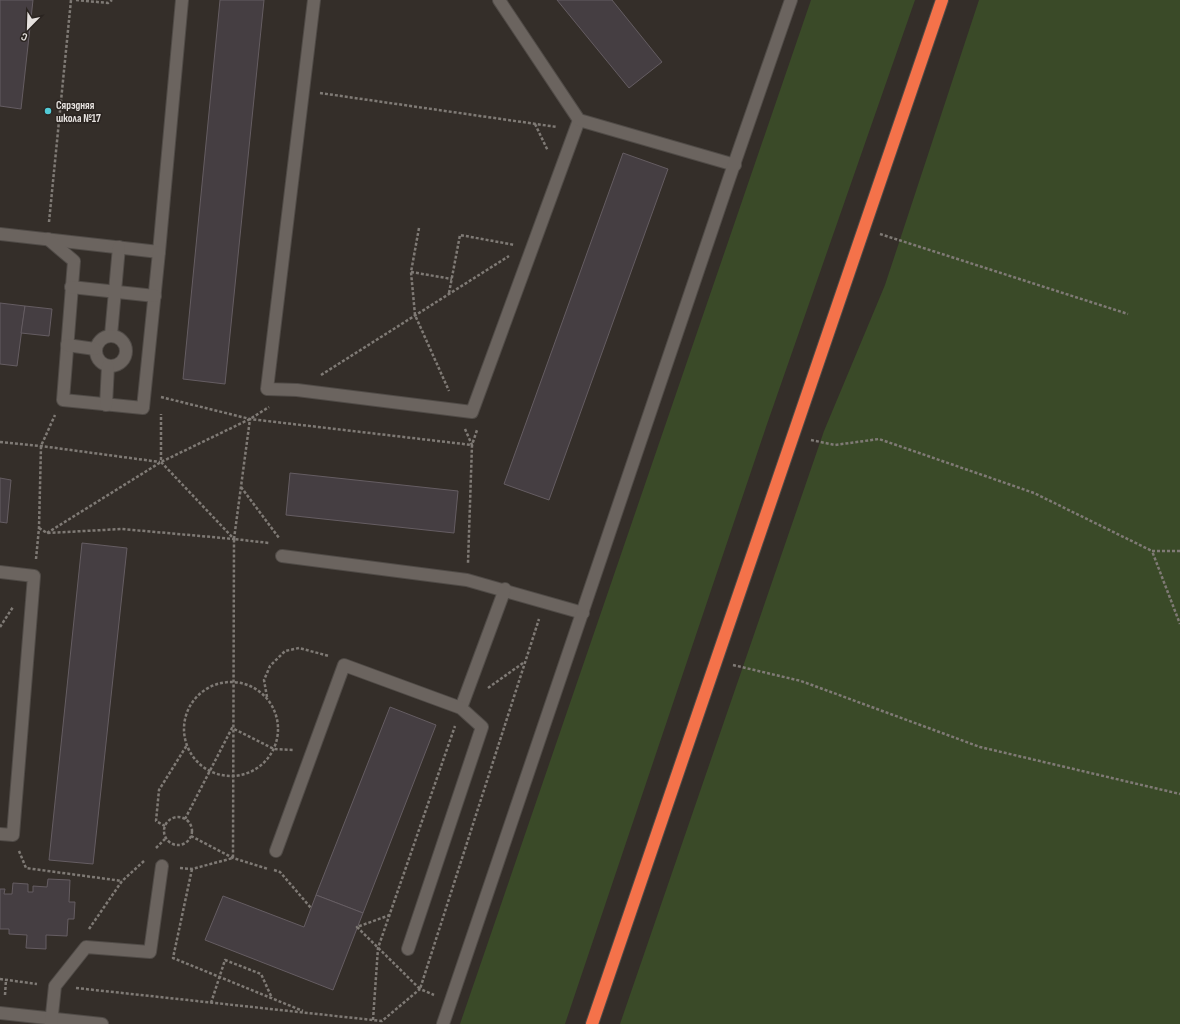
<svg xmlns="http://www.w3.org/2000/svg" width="1180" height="1024" font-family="'Sofia Sans Condensed',sans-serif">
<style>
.green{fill:#3a4a28}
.building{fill:#453e42;stroke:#655d62}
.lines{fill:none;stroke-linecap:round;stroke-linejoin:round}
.minor-casing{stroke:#504b47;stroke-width:14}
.highway-casing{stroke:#504b47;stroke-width:14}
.path{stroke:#7f7a75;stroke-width:2.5;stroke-dasharray:3 2;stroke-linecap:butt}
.minor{stroke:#6b645f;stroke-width:12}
.highway{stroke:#f4724a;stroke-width:12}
.poi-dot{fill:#52cbd7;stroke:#2a2420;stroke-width:1.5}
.labels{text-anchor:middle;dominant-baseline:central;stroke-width:3;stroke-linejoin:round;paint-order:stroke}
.poi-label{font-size:11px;font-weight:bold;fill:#e6e2df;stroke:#2a2420;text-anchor:start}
</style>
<rect width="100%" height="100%" fill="#342e29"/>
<g class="green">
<path d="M 811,0 L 915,0 L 766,427 L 565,1024 L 460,1024 Z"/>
<path d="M 979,0 L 1180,0 L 1180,1024 L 620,1024 L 824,431 L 885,285 Z"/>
</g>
<g class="building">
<path d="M 0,0 L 33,0 L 21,109 L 0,106 Z"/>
<path d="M 220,0 L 264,0 L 225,384 L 183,379 Z"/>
<path d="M 557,0 L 612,0 L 662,62 L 629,88 Z"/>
<path d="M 623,153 L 668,169 L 549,500 L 504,484 Z"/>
<path d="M 0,303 L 25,306 L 17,366 L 0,364 Z"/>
<path d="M 25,306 L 52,309 L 49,336 L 21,333 Z"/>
<path d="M 290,473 L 458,491 L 454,533 L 286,515 Z"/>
<path d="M 0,478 L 11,480 L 7,523 L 0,522 Z"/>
<path d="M 82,543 L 127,548 L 93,864 L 49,860 Z"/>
<path d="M 390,707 L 436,725 L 363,913 L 316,895 Z"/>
<path d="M 48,879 L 70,880 L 69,902 L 75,902 L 74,919 L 68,919 L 67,936 L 46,935 L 46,949 L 26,948 L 27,935 L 9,934 L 9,929 L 0,929 L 0,889 L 5,889 L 4,894 L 12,894 L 13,883 L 28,884 L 28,892 L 33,892 L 33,886 L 47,887 Z"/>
<path d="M 316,895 L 363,913 L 333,990 L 205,940 L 223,896 L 304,927 Z"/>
</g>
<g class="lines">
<g class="minor-casing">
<g id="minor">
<path d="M 314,0 L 267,389 L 297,390 L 472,412 L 579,120"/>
<path d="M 499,0 L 579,120 L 735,165"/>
<path d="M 0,234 L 159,252 L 182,0"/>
<path d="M 48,239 L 74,261 L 63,400 L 143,408 L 159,252"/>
<path d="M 71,287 L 155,296"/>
<path d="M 111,335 L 119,247"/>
<circle cx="111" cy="351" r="15"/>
<path d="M 67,345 L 95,349"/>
<path d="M 106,405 L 108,366"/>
<path d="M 282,556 L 467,580 L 583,613"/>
<path d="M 0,572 L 34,576 L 13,835 L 0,834"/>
<path d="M 461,708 L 505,589"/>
<path d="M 276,851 L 344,665 L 461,708 L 482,727 L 408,949"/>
<path d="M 0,1013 L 102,1024"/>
<path d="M 51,1024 L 55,986 L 86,947 L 150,952 L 162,866"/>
<path d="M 443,1024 L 729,179 L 791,0"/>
</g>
</g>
<g class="highway-casing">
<path id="highway" d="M 592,1024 L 942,0"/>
</g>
<g class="path">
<path d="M 76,0 L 108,3 L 112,0"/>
<path d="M 320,93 L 557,127"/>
<path d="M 535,124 L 548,151"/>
<path d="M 49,222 L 71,0"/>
<path d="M 419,228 L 411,272 L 415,315 L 449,391"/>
<path d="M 880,234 L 1128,314"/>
<path d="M 411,272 L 452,279"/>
<path d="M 449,293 L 460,235 L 515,245"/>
<path d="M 321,375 L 509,256"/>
<path d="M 161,397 L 250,419 L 472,445 L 468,563"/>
<path d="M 465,429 L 472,445 L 477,430"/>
<path d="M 811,440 L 835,445 L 879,439 L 1034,493 L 1152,551"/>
<path d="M 0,442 L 41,446 L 160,462"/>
<path d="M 241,487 L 279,538"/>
<path d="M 39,528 L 47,533 L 122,529 L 234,539 L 161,462 L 161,414"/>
<path d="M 47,533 L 161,462 L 250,419 L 269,407"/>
<path d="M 234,539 L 250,419"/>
<path d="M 1180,551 L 1152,551 L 1180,624"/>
<path d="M 36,559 L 39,528 L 41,446 L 55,415"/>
<path d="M 0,627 L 13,607"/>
<path d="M 733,665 L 801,681 L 980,747 L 1180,794"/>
<circle cx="231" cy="729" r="47"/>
<path d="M 488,688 L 523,663"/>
<path d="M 267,697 L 264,680 L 270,666 L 285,651 L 299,648 L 329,656"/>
<circle cx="178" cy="831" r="14"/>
<path d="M 185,819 L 232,728 L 274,749 L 294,750"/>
<path d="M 165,826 L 156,821 L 159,790 L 187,745"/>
<path d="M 191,836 L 233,858 L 268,869"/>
<path d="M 156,848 L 165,839"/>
<path d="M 19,851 L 26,868 L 122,881"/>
<path d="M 180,868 L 192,869 L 233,858 L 234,539 L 269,543"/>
<path d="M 192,869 L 173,958 L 303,1011"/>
<path d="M 274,870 L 280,872 L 311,908"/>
<path d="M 390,915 L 357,927 L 420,989 L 539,619"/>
<path d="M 89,929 L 122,881 L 144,861"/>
<path d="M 0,979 L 37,984"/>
<path d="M 76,988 L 382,1021 L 420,989 L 434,995"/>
<path d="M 5,995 L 6,980"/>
<path d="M 211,1003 L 225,960 L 261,974 L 272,998"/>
<path d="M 373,1020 L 378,948 L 455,726"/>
</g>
<use href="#minor" class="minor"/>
<use href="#highway" class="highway"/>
</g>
<circle class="poi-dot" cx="48" cy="111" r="4"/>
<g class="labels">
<g class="poi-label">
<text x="56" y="105">Сярэдняя<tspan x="56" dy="13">школа №17</tspan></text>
</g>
</g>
<g transform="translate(28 28) rotate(203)" stroke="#2a2420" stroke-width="3" paint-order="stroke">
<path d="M0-3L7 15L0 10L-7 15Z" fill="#e6e2df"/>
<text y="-6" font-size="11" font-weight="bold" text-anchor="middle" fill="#e6e2df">С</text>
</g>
</svg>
